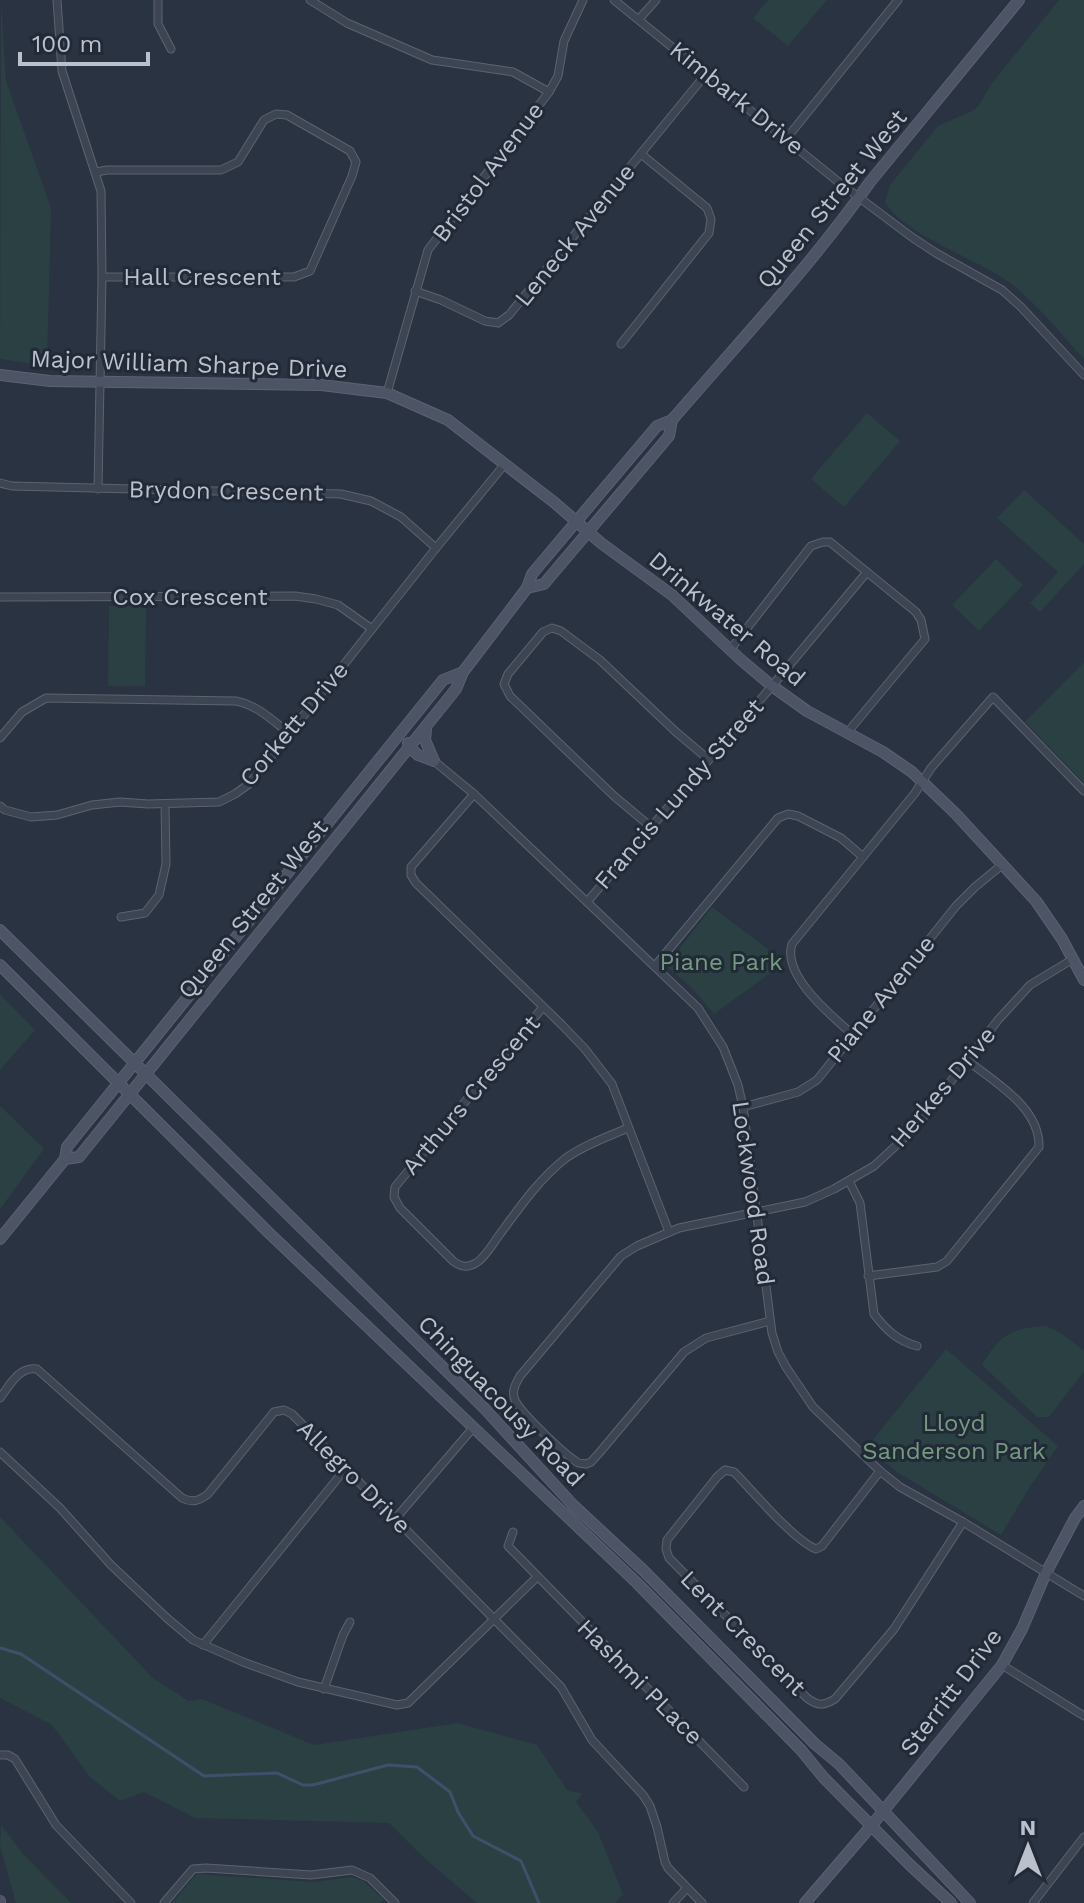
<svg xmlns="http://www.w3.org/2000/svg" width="1084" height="1903" font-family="'Work Sans',sans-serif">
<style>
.green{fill:#2b4043}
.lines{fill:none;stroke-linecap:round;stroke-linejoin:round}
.stream{stroke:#40506a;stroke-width:3}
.street-casing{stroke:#5c6370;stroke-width:9}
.secondary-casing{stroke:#5c6370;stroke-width:12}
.street{stroke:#3e4552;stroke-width:7}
.secondary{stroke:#4c5465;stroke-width:10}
.labels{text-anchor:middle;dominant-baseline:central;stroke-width:6;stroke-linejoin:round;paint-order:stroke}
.street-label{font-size:24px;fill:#bbc1cc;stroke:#222a38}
.park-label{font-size:24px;fill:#749b7e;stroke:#222a38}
</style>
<rect width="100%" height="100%" fill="#293342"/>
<g class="green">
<path d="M 1,0 L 6,81 L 51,208 L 47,366 L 0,359 Z"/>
<path d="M 768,0 L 827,0 L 788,46 L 753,18 Z"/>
<path d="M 1059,0 L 1084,0 L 1084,359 C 1060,333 1038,304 1010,283 C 977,258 905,236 885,202 L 890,185 L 938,126 L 974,110 L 979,105 L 992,83 Z"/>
<path d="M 867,413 L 900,441 L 844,507 L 811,479 Z"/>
<path d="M 1024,490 L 1084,544 L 1084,564 L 1040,612 L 1030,603 L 1058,572 L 997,518 Z"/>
<path d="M 996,559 L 1023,585 L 979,631 L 952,605 Z"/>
<path d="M 109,606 L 146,606 L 145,686 L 108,686 Z"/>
<path d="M 1084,662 L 1084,783 L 1025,722 Z"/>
<path d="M 712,907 L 776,955 L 780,966 L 714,1014 L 691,987 L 666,966 Z"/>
<path d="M 0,994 L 35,1030 L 0,1070 Z"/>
<path d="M 0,1106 L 44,1149 L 0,1209 Z"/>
<path d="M 1046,1326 L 1061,1333 L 1084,1351 L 1084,1371 L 1049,1417 L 1037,1417 L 982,1365 C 999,1335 1011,1328 1046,1326 Z"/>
<path d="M 946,1349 L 1058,1446 L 1031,1485 L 1001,1535 L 897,1472 L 867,1447 Z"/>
<path d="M 0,1517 L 154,1679 L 189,1701 L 202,1699 L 314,1745 L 458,1723 L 537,1745 L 568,1791 L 583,1793 L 576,1802 L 598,1832 L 623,1894 L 615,1903 L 477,1903 L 422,1856 L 389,1823 L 195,1818 L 144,1792 L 120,1801 L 90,1777 L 52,1725 L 0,1698 Z"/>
<path d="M 1,1825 L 23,1854 L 71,1903 L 16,1903 L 0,1846 Z"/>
<path d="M 198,1874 L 314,1882 L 351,1877 L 363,1881 L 384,1899 L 381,1903 L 172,1903 L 193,1878 Z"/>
</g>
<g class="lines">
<path class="stream" d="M 0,1648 L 21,1654 L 204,1776 L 277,1773 L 303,1785 L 313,1785 L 388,1765 L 417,1767 L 450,1792 L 458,1812 L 473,1836 L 521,1861 L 539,1903"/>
<g class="street-casing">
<g id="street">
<path d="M 57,0 L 62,71 L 101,191 L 102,277 L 98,489"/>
<path d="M 158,0 L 158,24 L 171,49"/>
<path d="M 310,0 L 347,23 L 432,60 L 513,72 L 549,92"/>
<path d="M 614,0 L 841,184 L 913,238 L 936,253 L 1002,290 L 1021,307 L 1084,375"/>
<path d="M 639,19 L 656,0"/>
<path d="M 786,139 L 898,0"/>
<path d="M 96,172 L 107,170 L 221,170 L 238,162 L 264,120 L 276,114 L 287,115 L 350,151 L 356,162 L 352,176 L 310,271 L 294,277 L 102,277"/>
<path d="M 415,291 L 441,300 L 485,321 L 498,323 L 509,315 L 706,74"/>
<path d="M 621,344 L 709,233 L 711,219 L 707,208 L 641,154"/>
<path d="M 387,393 L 428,250 L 549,92 L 558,76 L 564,41 L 583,0"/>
<path d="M 0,483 L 12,486 L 341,494 L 371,501 L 401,517 L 436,548"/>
<path d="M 0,597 L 295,596 L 316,599 L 338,605 L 372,629"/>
<path d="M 730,650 L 811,546 L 823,542 L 830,542 L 916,612 L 921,620 L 925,639 L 847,733"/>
<path d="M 0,738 L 22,712 L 46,698 L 236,701 C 257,705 272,720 289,733"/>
<path d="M 434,761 L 474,794 L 698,1008 L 723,1047 L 738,1085 L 743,1107 L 772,1333 L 778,1352 L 786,1367 L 813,1407 L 880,1471 L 900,1487 L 963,1522 L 1084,1596"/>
<path d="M 474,794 L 411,867 L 411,875 L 416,883 L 562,1025 L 585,1049 L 612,1084 L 669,1232"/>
<path d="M 0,806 L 5,810 L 31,817 L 57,815 L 92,805 L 120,802 L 148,804 L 219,802 L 235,794 L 249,784 L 274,753 L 436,548 L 504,465"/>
<path d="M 651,827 L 614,796 L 510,696 L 504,684 L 508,674 L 543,632 L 552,628 L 561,631 L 600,660 L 676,732 L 708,759"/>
<path d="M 587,902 L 772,686 L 867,572"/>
<path d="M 121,917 L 145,913 L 159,895 L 166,864 L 165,804"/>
<path d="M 655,966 L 778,818 L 788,814 L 798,816 L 841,838 L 863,857"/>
<path d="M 543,1007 L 395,1187 L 394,1197 L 400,1208 L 453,1261 C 461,1267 467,1268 476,1263 C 486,1257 493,1243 500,1234 C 519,1208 540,1178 566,1158 C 584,1145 607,1137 628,1128"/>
<path d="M 852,1034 C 831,1015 782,976 792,944 L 915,793 L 931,768 L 993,697 L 1084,791"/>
<path d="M 743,1107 L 798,1092 L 817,1080 L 956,906 L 975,887 L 1003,864"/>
<path d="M 849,1181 L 860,1203 L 874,1314 C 886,1330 898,1341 917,1346"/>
<path d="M 868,1276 L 937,1267 L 947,1261 L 1039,1147 C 1040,1107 995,1083 967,1060"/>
<path d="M 770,1321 L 706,1338 L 684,1352 L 600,1452 L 591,1462 L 586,1464 C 579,1463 579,1464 574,1460 C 562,1452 520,1412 515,1400 C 511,1391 516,1383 520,1376 L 621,1256 L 637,1246 L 679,1228 L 805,1202 L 834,1189 L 874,1166 L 914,1129 L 998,1020 L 1030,985 L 1073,959"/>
<path d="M 0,1398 C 10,1385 19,1366 37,1369 L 182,1498 C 192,1503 199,1501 208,1494 L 274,1412 L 284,1410 L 292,1414 L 561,1687 L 592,1740 L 643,1795 L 650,1806 L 657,1827 L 665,1862 L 668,1868 L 702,1903"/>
<path d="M 0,1452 L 60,1508 L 111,1565 L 168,1619 L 193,1640 L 243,1662 L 298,1682 L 397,1705 L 408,1703 L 537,1577"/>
<path d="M 880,1471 L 822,1546 L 816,1549 C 793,1540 753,1491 734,1472 L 725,1470 L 717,1477 L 667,1540 L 666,1549 L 669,1558 L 807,1698 C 818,1706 823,1706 835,1699 L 894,1629 L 963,1522"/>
<path d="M 396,1518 L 473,1428"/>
<path d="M 513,1532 L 508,1546 L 744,1787"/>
<path d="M 203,1645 L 346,1468"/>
<path d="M 1002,1665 L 1084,1716"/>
<path d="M 324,1689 L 343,1635 L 350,1622"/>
<path d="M 0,1755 L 8,1755 L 15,1759 L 56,1825 L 131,1903"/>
<path d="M 164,1903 L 193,1869 L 206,1868 L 311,1875 L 352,1870 L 370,1878 L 395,1903"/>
<path d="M 673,1903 L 687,1888"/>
<path d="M 1033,1903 L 1084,1837"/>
</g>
</g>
<g class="secondary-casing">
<g id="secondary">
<path d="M 0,375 L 50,381 L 321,385 L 387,393 L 448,420 L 555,503 L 601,543 L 672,595 L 740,659 L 772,686 L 807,711 L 883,752 L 912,772 L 955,813 L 1036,901 L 1062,939 L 1084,980"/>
<path d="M 527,588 L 544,584 L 669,436 L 672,420"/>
<path d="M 426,729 L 425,740 L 434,761"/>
<path d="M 408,743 L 409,747 L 418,755 L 434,761"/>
<path d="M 0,930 L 485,1409 L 573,1505 L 643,1570 L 815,1744 L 839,1764 L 970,1903"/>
<path d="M 0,965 L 268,1232 L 636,1582 L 801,1750 L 824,1778 L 910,1865 L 951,1903"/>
<path d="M 65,1159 L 79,1157 L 456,689 L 463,672 L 527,588 L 532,574 L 657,426 L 672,420 C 739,342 810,267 870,182 L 1019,0"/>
<path d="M 0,1239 L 65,1159 L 67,1147 L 443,680 L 463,672"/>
<path d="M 0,1901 L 0,1903"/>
<path d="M 805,1903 L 872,1825 L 1002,1665 L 1022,1629 L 1046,1573 L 1075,1518 L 1084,1506"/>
</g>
</g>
<use href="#street" class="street"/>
<use href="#secondary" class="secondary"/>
</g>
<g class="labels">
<g class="street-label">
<text transform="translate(737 98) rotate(39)">Kimbark Drive</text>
<text transform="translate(488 172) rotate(-53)">Bristol Avenue</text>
<text transform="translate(832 199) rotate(-51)">Queen Street West</text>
<text transform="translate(575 235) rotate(-51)">Leneck Avenue</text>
<text x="202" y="277">Hall Crescent</text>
<text transform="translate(189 364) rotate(2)">Major William Sharpe Drive</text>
<text transform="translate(226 491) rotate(1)">Brydon Crescent</text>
<text x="190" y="597">Cox Crescent</text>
<text transform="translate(727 619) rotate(40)">Drinkwater Road</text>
<text transform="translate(294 724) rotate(-50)">Corkett Drive</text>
<text transform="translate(679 794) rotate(-49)">Francis Lundy Street</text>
<text transform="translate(253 909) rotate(-51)">Queen Street West</text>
<text transform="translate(881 999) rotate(-51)">Piane Avenue</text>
<text transform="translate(943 1087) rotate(-50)">Herkes Drive</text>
<text transform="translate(471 1095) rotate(-50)">Arthurs Crescent</text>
<text transform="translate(753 1193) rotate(82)">Lockwood Road</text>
<text transform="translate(501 1401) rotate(46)">Chinguacousy Road</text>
<text transform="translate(354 1477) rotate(45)">Allegro Drive</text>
<text transform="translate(743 1633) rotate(45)">Lent Crescent</text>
<text transform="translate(640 1682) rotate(45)">Hashmi PLace</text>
<text transform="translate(951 1692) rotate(-53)">Sterritt Drive</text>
</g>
<g class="park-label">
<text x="721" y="962">Piane Park</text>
<text x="954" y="1423">Lloyd<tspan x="954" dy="28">Sanderson Park</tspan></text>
</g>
</g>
<g transform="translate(1028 1847)" stroke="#222a38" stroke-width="6" paint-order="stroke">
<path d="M0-6L14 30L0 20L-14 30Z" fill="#bbc1cc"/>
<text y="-12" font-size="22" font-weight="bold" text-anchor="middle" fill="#bbc1cc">N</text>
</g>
<path d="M20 52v12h128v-12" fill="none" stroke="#bbc1cc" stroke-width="4"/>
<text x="32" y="52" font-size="24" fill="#bbc1cc" stroke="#222a38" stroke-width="6" paint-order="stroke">100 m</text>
</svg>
